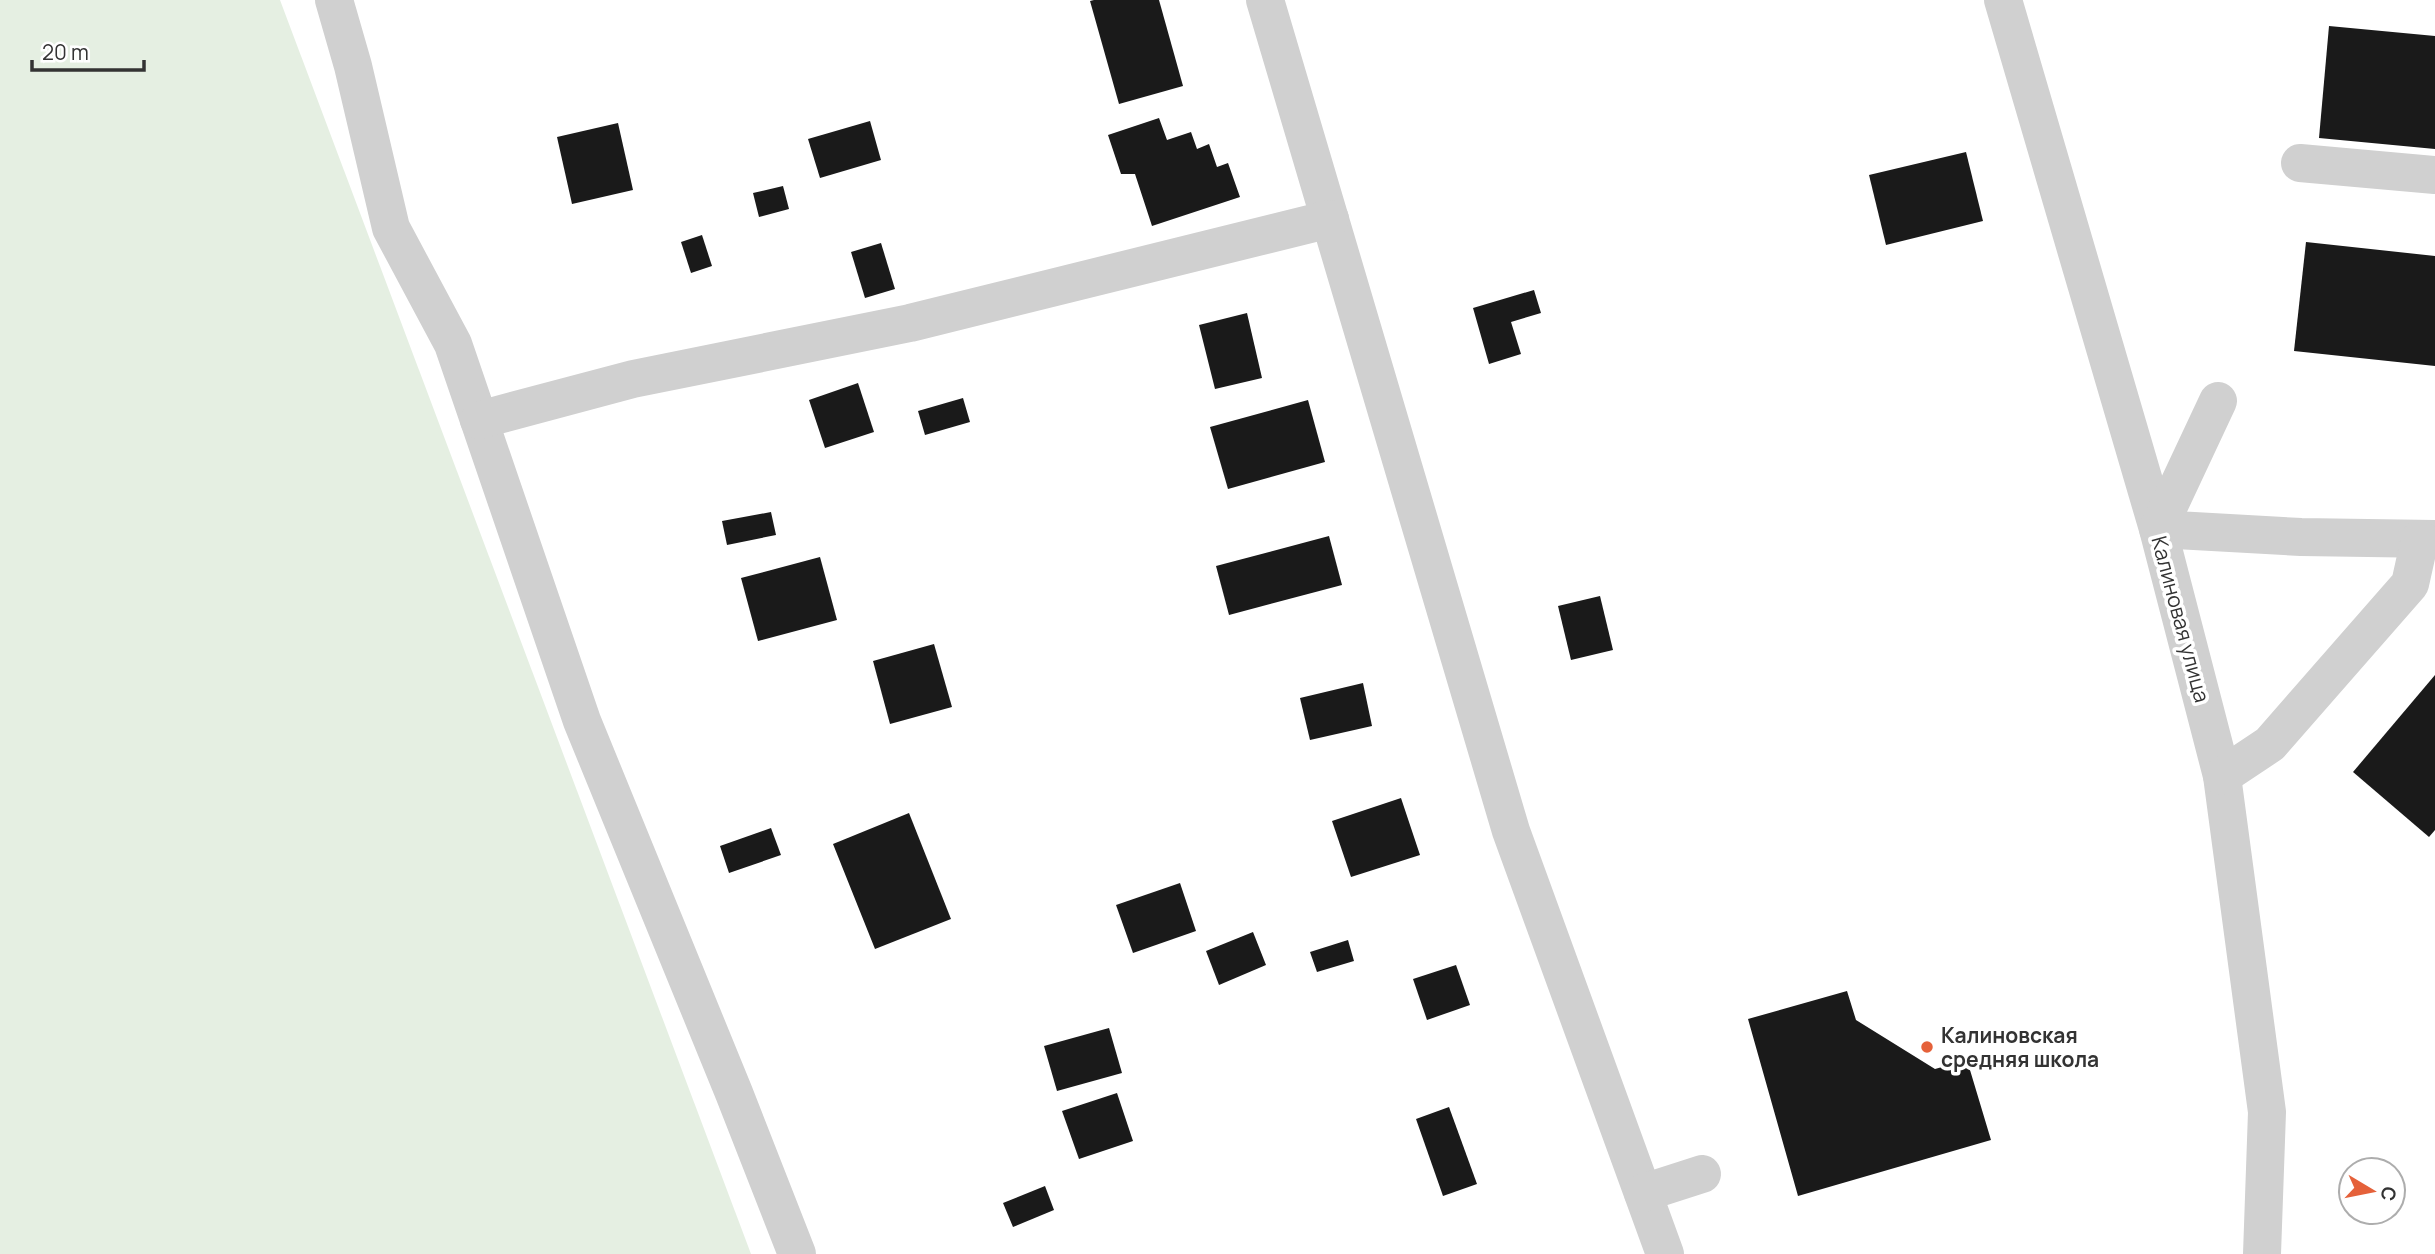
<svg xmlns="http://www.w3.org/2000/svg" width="2435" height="1254" font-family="Manrope,sans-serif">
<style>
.green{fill:#e5efe2}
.building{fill:#1a1a1a}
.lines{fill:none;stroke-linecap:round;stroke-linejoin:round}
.minor{stroke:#d0d0d0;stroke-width:38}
.poi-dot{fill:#e5613a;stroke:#fff;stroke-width:2.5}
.labels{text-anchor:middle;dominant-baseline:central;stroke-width:7;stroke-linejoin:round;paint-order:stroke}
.street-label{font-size:21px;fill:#333;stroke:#fff}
.poi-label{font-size:21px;font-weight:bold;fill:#333;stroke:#fff;text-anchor:start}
</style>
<rect width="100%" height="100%" fill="#fff"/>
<path class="green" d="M 0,0 L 280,0 L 751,1254 L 0,1254 Z"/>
<g class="building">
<path d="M 1094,0 L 1159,0 L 1183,86 L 1119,104 L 1090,1 Z"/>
<path d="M 2329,26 L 2435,36 L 2435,149 L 2319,138 Z"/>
<path d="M 1159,118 L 1167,140 L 1191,132 L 1197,149 L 1209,144 L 1217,167 L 1228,163 L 1240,197 L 1152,226 L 1135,174 L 1121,174 L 1108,135 Z"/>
<path d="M 870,121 L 881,160 L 820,178 L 808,139 Z"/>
<path d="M 618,123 L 633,190 L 572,204 L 557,137 Z"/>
<path d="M 1966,152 L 1983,221 L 1886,245 L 1869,175 Z"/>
<path d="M 783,186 L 789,209 L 759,217 L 753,193 Z"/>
<path d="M 702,235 L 712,266 L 691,273 L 681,242 Z"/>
<path d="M 2306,242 L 2435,256 L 2435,366 L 2294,351 Z"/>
<path d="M 881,243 L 895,289 L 865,298 L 851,252 Z"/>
<path d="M 1534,290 L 1541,313 L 1511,322 L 1521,354 L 1489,364 L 1473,308 Z"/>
<path d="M 1247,313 L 1262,378 L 1215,389 L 1199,325 Z"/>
<path d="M 858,383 L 874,432 L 825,448 L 809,400 Z"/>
<path d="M 963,398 L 970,422 L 925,435 L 918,411 Z"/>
<path d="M 1308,400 L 1325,462 L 1228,489 L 1210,427 Z"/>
<path d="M 771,512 L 776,535 L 727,545 L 722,521 Z"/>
<path d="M 1329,536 L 1342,585 L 1229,615 L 1216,566 Z"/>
<path d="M 820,557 L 837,620 L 758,641 L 741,578 Z"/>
<path d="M 1600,596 L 1613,650 L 1571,660 L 1558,606 Z"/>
<path d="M 934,644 L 952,707 L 890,724 L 873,661 Z"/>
<path d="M 2435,675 L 2435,830 L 2429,837 L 2353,772 Z"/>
<path d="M 1363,683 L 1372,726 L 1310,740 L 1300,698 Z"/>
<path d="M 1401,798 L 1420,855 L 1351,877 L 1332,821 Z"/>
<path d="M 909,813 L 951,919 L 875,949 L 833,844 Z"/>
<path d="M 771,828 L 781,855 L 729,873 L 720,846 Z"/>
<path d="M 1180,883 L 1196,931 L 1133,953 L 1116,905 Z"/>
<path d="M 1253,932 L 1266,965 L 1219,985 L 1206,951 Z"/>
<path d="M 1348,940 L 1354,961 L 1317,972 L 1310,952 Z"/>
<path d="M 1456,965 L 1470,1005 L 1427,1020 L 1413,979 Z"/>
<path d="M 1847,991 L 1856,1020 L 1935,1069 L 1967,1060 L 1991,1140 L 1798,1196 L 1748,1019 Z"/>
<path d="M 1109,1028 L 1122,1073 L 1057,1091 L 1044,1046 Z"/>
<path d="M 1117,1093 L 1133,1141 L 1079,1159 L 1062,1111 Z"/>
<path d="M 1449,1107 L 1477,1184 L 1443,1196 L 1416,1119 Z"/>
<path d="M 1045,1186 L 1054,1210 L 1013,1227 L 1003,1203 Z"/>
</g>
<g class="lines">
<g class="minor">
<path d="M 334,0 L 353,66 L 391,228 L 453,344 L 582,721 L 734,1093 L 797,1254"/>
<path d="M 1265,0 L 1511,831 L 1665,1254"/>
<path d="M 2003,0 L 2158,529 L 2222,776 L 2267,1112 L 2262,1254"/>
<path d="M 2300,163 L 2435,175"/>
<path d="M 2218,401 L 2158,529 L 2301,537 L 2435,539"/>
<path d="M 479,420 L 633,379 L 910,323 L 1330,219"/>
<path d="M 2222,776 L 2270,744 L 2410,584 L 2420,539"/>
<path d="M 1643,1193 L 1702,1174"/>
</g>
</g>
<circle class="poi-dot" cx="1927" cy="1047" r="7"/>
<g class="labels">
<g class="street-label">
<text transform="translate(2181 619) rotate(75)">Калиновая улица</text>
</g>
<g class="poi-label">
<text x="1941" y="1035">Калиновская<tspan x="1941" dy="24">средняя школа</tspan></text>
</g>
</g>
<g transform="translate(2372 1191) rotate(100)"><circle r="33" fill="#ffffff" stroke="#adadad" stroke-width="2"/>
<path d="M0-5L12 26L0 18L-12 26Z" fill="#e5613a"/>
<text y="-10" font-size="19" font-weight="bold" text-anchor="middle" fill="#333333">С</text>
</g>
<path d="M32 60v10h112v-10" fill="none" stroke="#333333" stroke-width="3.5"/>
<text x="42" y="60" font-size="21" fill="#333333" stroke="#ffffff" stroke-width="5" paint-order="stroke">20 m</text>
</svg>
